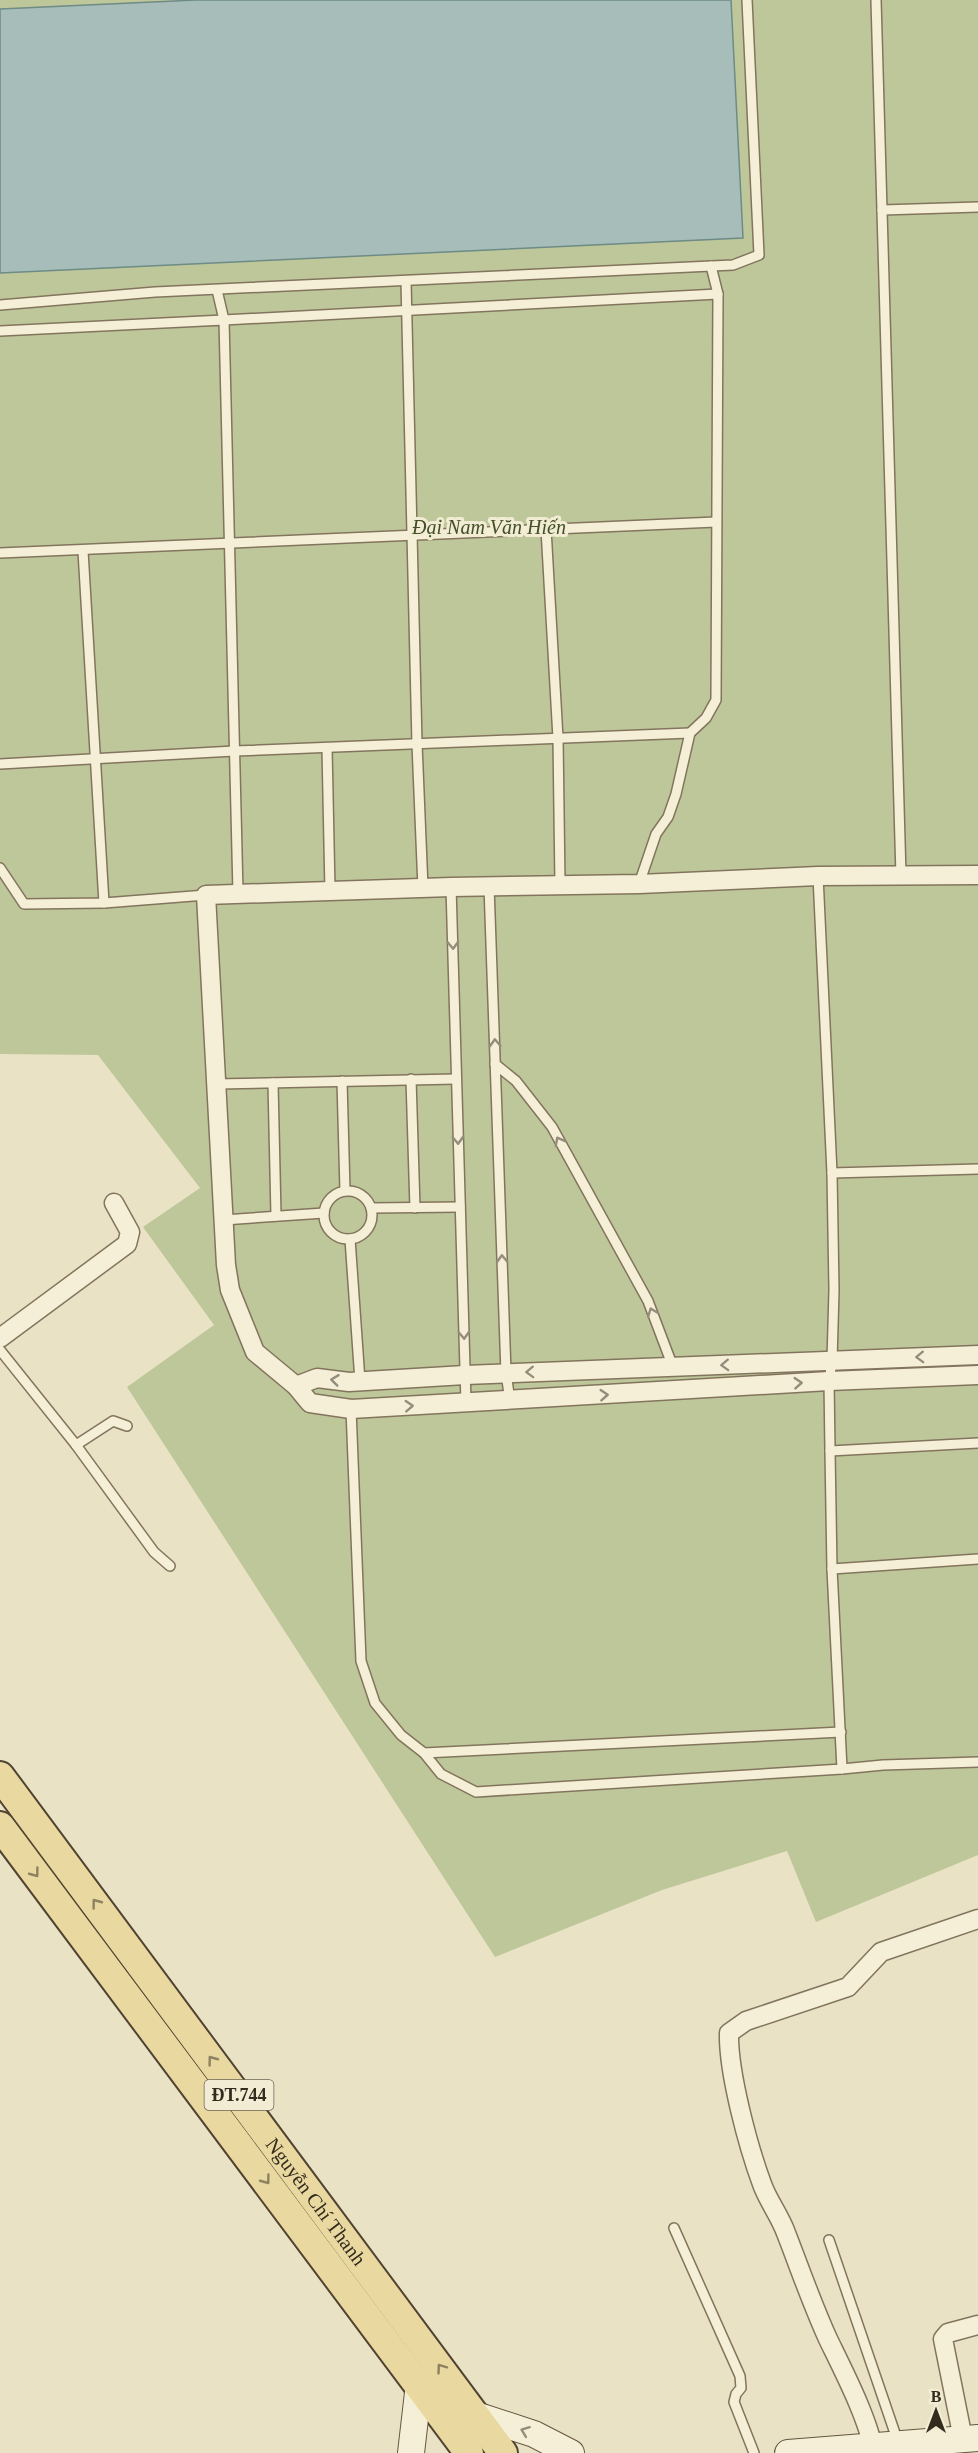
<svg xmlns="http://www.w3.org/2000/svg" width="978" height="2453" font-family="'Times New Roman',serif">
<style>
.green{fill:#bec79a}
.water{fill:#a6bdb9;stroke:#6e8b86;stroke-width:1.5}
.lines{fill:none;stroke-linecap:round;stroke-linejoin:round}
.lane-casing{stroke:#83745d;stroke-width:12}
.street-casing{stroke:#83745d;stroke-width:21}
.secondary-casing{stroke:#655640;stroke-width:28}
.primary-casing{stroke:#514331;stroke-width:32}
.lane{stroke:#f5efd7;stroke-width:9}
.street{stroke:#f5efd7;stroke-width:18}
.secondary{stroke:#f5efd7;stroke-width:26}
.primary{stroke:#e9d9a0;stroke-width:28}
.oneway{stroke:#948d7b}
.oneway2{stroke:#8e8260}
.labels{text-anchor:middle;dominant-baseline:central;stroke-width:6;stroke-linejoin:round;paint-order:stroke}
.shield{fill:#f2ecd4;stroke:#6d6555;stroke-width:1.5}
.shield-label{font-size:18px;font-weight:bold;fill:#342b1f}
.park-label{font-size:20px;font-style:italic;fill:#424f28;stroke:#f2ecd4}
.street-label{font-size:20px;fill:#342b1f;stroke:#f2ecd4}
</style>
<rect width="100%" height="100%" fill="#eae2c5"/>
<path class="green" d="M 0,0 L 978,0 L 978,1855 L 816,1922 L 787,1851 L 662,1890 L 495,1957 L 127,1387 L 214,1325 L 143,1227 L 200,1188 L 98,1055 L 0,1054 Z"/>
<path class="water" d="M 196,0 L 731,0 L 743,238 L 0,273 L 0,9 Z"/>
<g class="lines">
<g class="lane-casing">
<g id="lane">
<path d="M 876,0 L 901,876"/>
<path d="M 882,210 L 978,207"/>
<path d="M 406,281 L 417,744 L 423,888"/>
<path d="M 217,290 L 224,320 L 718,294"/>
<path d="M 0,305 L 155,292 L 733,265 L 759,255 L 747,0"/>
<path d="M 0,331 L 224,320 L 238,893"/>
<path d="M 546,529 L 558,738 L 560,885"/>
<path d="M 83,551 L 104,903"/>
<path d="M 0,553 L 716,522"/>
<path d="M 327,748 L 330,891"/>
<path d="M 0,764 L 234,751 L 690,733"/>
<path d="M 0,868 L 24,904 L 104,903 L 206,895"/>
<path d="M 639,884 L 656,834 L 668,817 L 676,794 L 690,733 L 706,718 L 716,700 L 718,294 L 711,266"/>
<path d="M 489,886 L 506,1373 L 510,1401"/>
<path d="M 451,887 L 466,1403"/>
<path d="M 495,1064 L 516,1081 L 552,1127 L 648,1301 L 673,1367"/>
<path d="M 411,1079 L 415,1208"/>
<path d="M 342,1081 L 345,1191"/>
<path d="M 273,1083 L 276,1216"/>
<path d="M 216,1084 L 456,1079"/>
<path d="M 832,1173 L 978,1169"/>
<circle cx="348" cy="1215" r="24"/>
<path d="M 371,1208 L 460,1207"/>
<path d="M 223,1220 L 324,1213"/>
<path d="M 350,1239 L 360,1381"/>
<path d="M 0,1350 L 76,1445 L 154,1552 L 170,1566"/>
<path d="M 351,1409 L 361,1661 L 375,1703 L 401,1735 L 424,1753 L 441,1774 L 476,1792 L 842,1769 L 832,1569 L 830,1451 L 829,1381 L 832,1361 L 834,1290 L 832,1173 L 818,876"/>
<path d="M 76,1445 L 113,1421 L 127,1426"/>
<path d="M 830,1451 L 978,1443"/>
<path d="M 832,1569 L 978,1559"/>
<path d="M 424,1753 L 841,1732"/>
<path d="M 842,1769 L 883,1765 L 978,1762"/>
<path d="M 674,2228 L 740,2376 L 741,2388 L 736,2394 L 734,2402 L 754,2453"/>
<path d="M 829,2240 L 898,2442"/>
</g>
</g>
<g class="street-casing">
<g id="street">
<path d="M 978,875 L 818,876 L 639,884 L 451,887 L 206,895 L 226,1265 L 230,1290 L 255,1352 L 296,1386 L 310,1403 L 351,1409 L 829,1381 L 978,1375"/>
<path d="M 0,1338 L 127,1244 L 130,1232 L 114,1203"/>
<path d="M 296,1386 L 317,1378 L 349,1382 L 465,1375 L 978,1355"/>
<path d="M 963,2439 L 943,2339 L 948,2333 L 978,2325"/>
<path d="M 874,2453 C 869,2420 843,2370 828,2339 C 812,2304 800,2269 786,2233 C 780,2216 768,2201 762,2184 C 748,2146 728,2072 729,2033 L 746,2021 L 848,1987 L 881,1952 L 978,1919"/>
</g>
</g>
<g class="secondary-casing">
<g id="secondary">
<path d="M 476,2415 L 534,2434 L 571,2453"/>
<path d="M 411,2453 L 419,2384"/>
<path d="M 788,2453 L 978,2438"/>
</g>
</g>
<g class="primary-casing">
<g id="primary">
<path id="s1" d="M 0,1776 L 503,2453"/>
<path d="M 0,1826 L 469,2453"/>
</g>
</g>
<use href="#lane" class="lane"/>
<use href="#street" class="street"/>
<use href="#secondary" class="secondary"/>
<use href="#primary" class="primary"/>
</g>
<defs><path id="oneway-chevron" d="M-2-3.5L2.5 0L-2 3.5" fill="none" stroke-width="1.6" stroke-linecap="round" stroke-linejoin="round" transform="scale(1.5)"/></defs>
<g class="oneway">
<use href="#oneway-chevron" transform="translate(453 945) rotate(88)"/>
<use href="#oneway-chevron" transform="translate(495 1043) rotate(-92)"/>
<use href="#oneway-chevron" transform="translate(458 1140) rotate(88)"/>
<use href="#oneway-chevron" transform="translate(559 1141) rotate(-118)"/>
<use href="#oneway-chevron" transform="translate(502 1259) rotate(-92)"/>
<use href="#oneway-chevron" transform="translate(652 1312) rotate(-111)"/>
<use href="#oneway-chevron" transform="translate(464 1335) rotate(88)"/>
<use href="#oneway-chevron" transform="translate(920 1357) rotate(178)"/>
<use href="#oneway-chevron" transform="translate(725 1365) rotate(178)"/>
<use href="#oneway-chevron" transform="translate(530 1372) rotate(178)"/>
<use href="#oneway-chevron" transform="translate(335 1380) rotate(-173)"/>
<use href="#oneway-chevron" transform="translate(798 1383) rotate(-4)"/>
<use href="#oneway-chevron" transform="translate(604 1395) rotate(-4)"/>
<use href="#oneway-chevron" transform="translate(409 1406) rotate(-3)"/>
<use href="#oneway-chevron" transform="translate(525 2431) rotate(-159)"/>
</g>
<g class="oneway2">
<use href="#oneway-chevron" transform="translate(35 1873) rotate(53)"/>
<use href="#oneway-chevron" transform="translate(96 1903) rotate(-127)"/>
<use href="#oneway-chevron" transform="translate(212 2060) rotate(-127)"/>
<use href="#oneway-chevron" transform="translate(266 2180) rotate(53)"/>
<use href="#oneway-chevron" transform="translate(441 2368) rotate(-126)"/>
</g>
<g class="labels">
<rect class="shield" x="204.5" y="2080" width="69" height="30" rx="4.5"/>
<g class="shield-label">
<text x="239" y="2095">ĐT.744</text>
</g>
<g class="park-label">
<text x="489" y="527">Đại Nam Văn Hiến</text>
</g>
<g class="street-label">
<text stroke="none"><textPath href="#s1" startOffset="530">Nguyễn Chí Thanh</textPath></text>
</g>
</g>
<g transform="translate(936 2411)" stroke="#f2ecd4" stroke-width="4.5" paint-order="stroke">
<path d="M0-4.5L10 22L0 15L-10 22Z" fill="#342b1f"/>
<text y="-9" font-size="16" font-weight="bold" text-anchor="middle" fill="#342b1f">B</text>
</g>
</svg>
